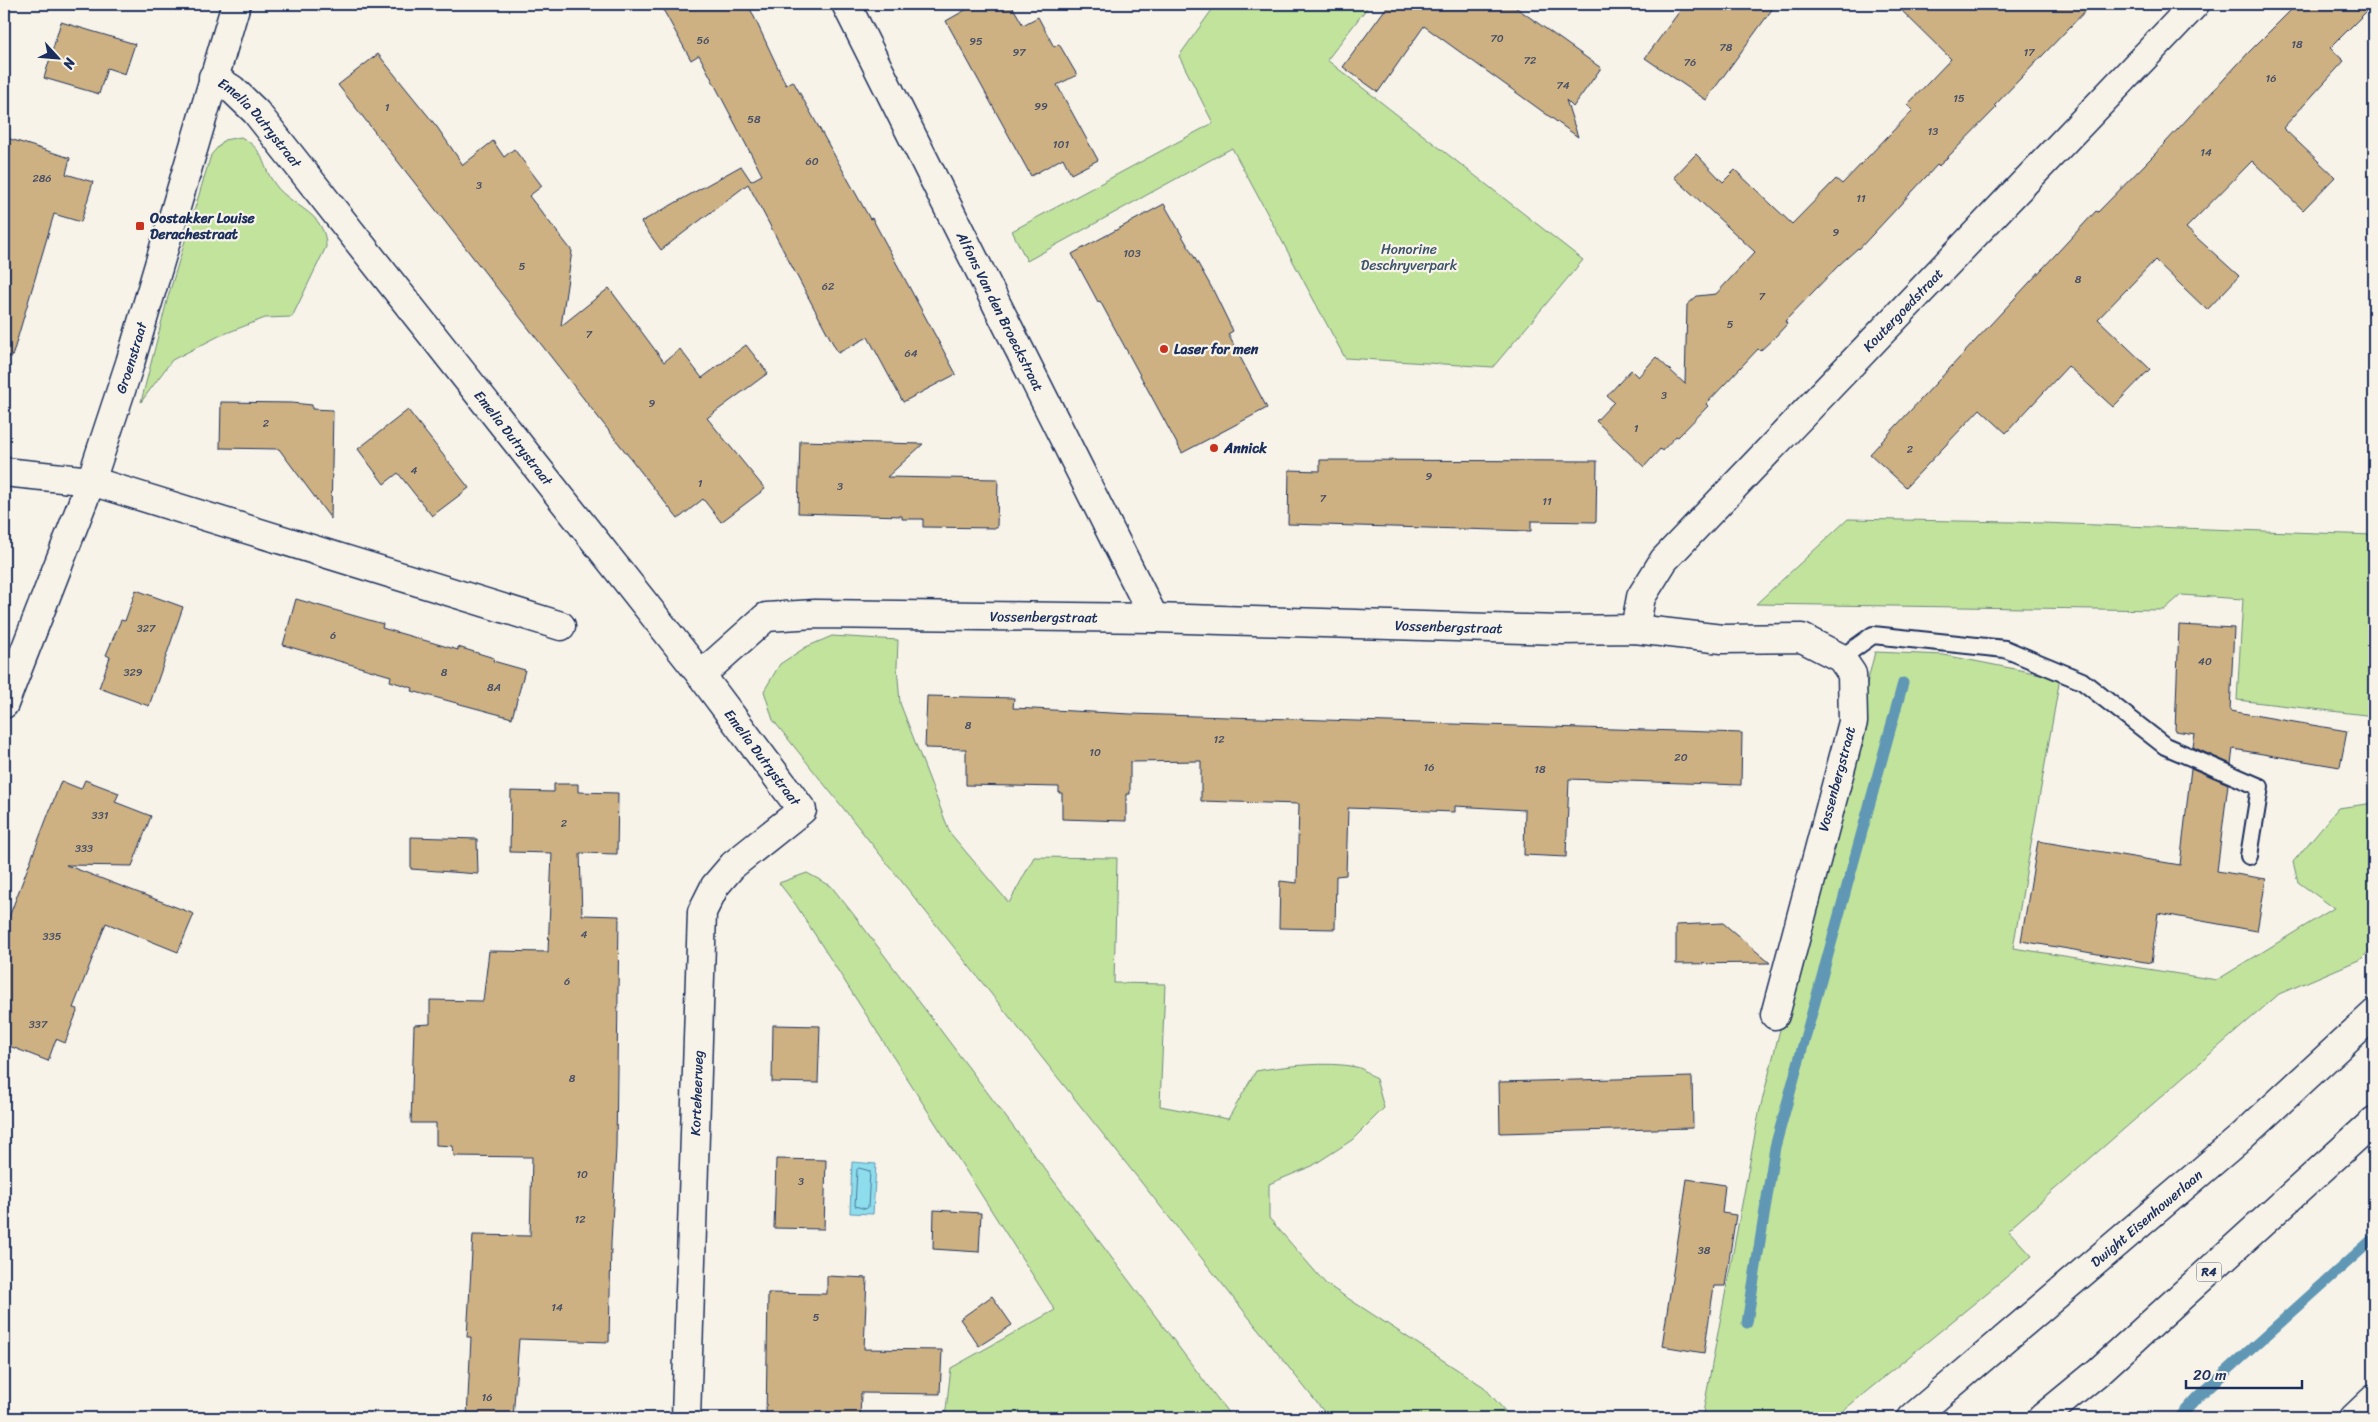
<svg xmlns="http://www.w3.org/2000/svg" width="2378" height="1422" font-family="Sriracha,sans-serif">
<style>
.green{fill:#c2e39c;stroke:#6e897d}
.water{fill:#8edded;stroke:#6097b4}
.lines{fill:none;stroke-linecap:round;stroke-linejoin:round}
.shore{stroke:#497597;stroke-width:1}
.stream{stroke:#6097b4;stroke-width:11}
.building{fill:#cdb182;stroke:#1b2f5e}
.service-casing{stroke:#1b2f5e;stroke-width:20}
.minor-casing{stroke:#1b2f5e;stroke-width:31}
.tertiary-casing{stroke:#1b2f5e;stroke-width:31}
.motorway-casing{stroke:#1b2f5e;stroke-width:31}
.service{stroke:#f7f3e8;stroke-width:16}
.minor{stroke:#f7f3e8;stroke-width:28}
.tertiary{stroke:#f7f3e8;stroke-width:28}
.motorway{stroke:#f7f3e8;stroke-width:28}
.poi-dot{fill:#c8321e;stroke:#f7f3e8;stroke-width:2}
.labels{text-anchor:middle;dominant-baseline:central;stroke-width:4.5;stroke-linejoin:round;paint-order:stroke}
.number-label{font-size:11px;fill:#485067}
.shield{fill:#f7f3e8;stroke:#5d6a87;stroke-width:1}
.shield-label{font-size:12px;font-weight:bold;fill:#1b2f5e}
.street-label{font-size:14px;fill:#1b2f5e;stroke:#f7f3e8}
.poi-label{font-size:14px;font-weight:bold;fill:#1b2f5e;stroke:#f7f3e8;text-anchor:start}
.park-label{font-size:14px;fill:#3c536a;stroke:#f7f3e8}
</style>
<rect width="100%" height="100%" fill="#f7f3e8"/>
<filter id="ink" filterUnits="userSpaceOnUse"><feTurbulence type="fractalNoise" baseFrequency=".02" numOctaves="2"/><feDisplacementMap in="SourceGraphic" scale="10" xChannelSelector="R" yChannelSelector="G"/><feConvolveMatrix kernelMatrix="1 2 1 2 8 2 1 2 1" color-interpolation-filters="sRGB"/></filter>
<g filter="url(#ink)">
<g class="green">
<path d="M 1210,4 L 1370,4 L 1327,60 L 1583,260 L 1493,367 L 1345,358 L 1232,148 L 1027,261 L 1012,231 L 1213,123 L 1179,56 L 1214,7 Z"/>
<path d="M 241,137 C 267,152 259,161 274,183 C 284,199 309,209 318,222 C 324,231 326,237 326,247 L 292,317 L 265,318 L 219,336 L 172,360 L 141,402 L 168,297 L 211,155 L 224,140 Z"/>
<path d="M 1848,519 L 2013,522 L 2374,535 L 2374,716 L 2237,700 L 2243,599 L 2181,595 L 2164,610 L 1756,604 Z"/>
<path d="M 832,636 L 898,640 L 897,666 L 900,703 L 950,833 L 1009,903 L 1034,857 L 1117,858 L 1114,983 L 1165,984 L 1160,1106 L 1228,1119 L 1256,1071 C 1283,1066 1329,1061 1356,1067 C 1363,1068 1370,1075 1376,1079 L 1384,1108 L 1352,1140 L 1312,1166 L 1269,1184 L 1269,1218 L 1326,1284 L 1484,1387 L 1511,1418 L 1329,1418 L 773,720 L 764,691 L 780,664 L 806,647 Z"/>
<path d="M 1875,652 L 1944,655 L 2060,678 L 2013,948 L 2217,980 L 2334,908 L 2298,882 L 2293,862 L 2338,808 L 2374,803 L 2374,946 L 2361,959 L 2279,994 L 2008,1230 L 2032,1256 L 1834,1418 L 1702,1418 L 1759,1113 Z"/>
<path d="M 807,873 L 831,886 L 854,915 L 1232,1418 L 945,1418 L 951,1368 L 1055,1310 L 796,905 L 779,883 Z"/>
</g>
<path class="water" d="M 852,1162 L 876,1164 L 873,1214 L 850,1213 Z"/>
<g class="lines">
<path class="shore" d="M 859,1168 L 870,1171 L 868,1207 L 866,1209 L 855,1206 L 857,1170 Z"/>
<g class="stream">
<path d="M 1747,1323 L 1775,1147 L 1903,683"/>
<path d="M 2179,1418 L 2199,1396 L 2374,1238"/>
</g>
</g>
<g class="building">
<path d="M 660,4 L 748,4 L 786,85 L 793,81 L 870,219 L 872,218 L 956,374 L 903,402 L 868,337 L 838,353 L 748,184 L 661,250 L 641,222 L 741,166 L 751,181 L 762,175 L 699,55 L 691,60 Z"/>
<path d="M 976,4 L 1011,4 L 1023,25 L 1038,17 L 1054,47 L 1059,44 L 1077,75 L 1057,85 L 1098,160 L 1071,174 L 1063,158 L 1031,176 L 946,21 Z"/>
<path d="M 1389,4 L 1511,4 L 1601,68 L 1573,107 L 1566,100 L 1578,137 L 1424,26 L 1378,92 L 1343,67 Z"/>
<path d="M 1685,4 L 1776,4 L 1706,100 L 1645,58 Z"/>
<path d="M 1895,4 L 2092,4 L 1995,105 L 1997,107 L 1939,166 L 1938,164 L 1859,249 L 1858,248 L 1839,265 L 1785,321 L 1787,324 L 1775,337 L 1760,351 L 1758,349 L 1706,404 L 1708,406 L 1678,437 L 1676,436 L 1662,451 L 1660,449 L 1644,467 L 1596,421 L 1614,402 L 1607,396 L 1631,370 L 1638,377 L 1656,357 L 1685,384 L 1687,305 L 1697,296 L 1716,294 L 1755,252 L 1674,177 L 1696,154 L 1723,182 L 1735,170 L 1792,224 L 1836,179 L 1842,184 L 1913,110 L 1907,105 L 1951,59 Z"/>
<path d="M 2297,4 L 2374,4 L 2330,48 L 2344,61 L 2283,128 L 2335,177 L 2303,210 L 2252,161 L 2186,228 L 2239,276 L 2224,292 L 2207,310 L 2155,260 L 2098,319 L 2150,369 L 2113,407 L 2068,366 L 2006,433 L 1980,409 L 1906,487 L 1870,454 L 2096,211 L 2098,212 L 2154,155 L 2249,52 Z"/>
<path d="M 61,22 L 135,44 L 125,74 L 107,68 L 99,94 L 44,78 Z"/>
<path d="M 378,54 L 437,127 L 463,165 L 493,141 L 504,157 L 514,149 L 542,186 L 529,196 L 572,251 L 561,326 L 609,288 L 664,362 L 680,349 L 702,378 L 746,345 L 768,373 L 707,418 L 765,489 L 721,522 L 703,499 L 678,519 L 338,85 Z"/>
<path d="M 4,137 L 70,158 L 66,174 L 93,182 L 81,222 L 54,214 L 12,357 L 4,356 Z"/>
<path d="M 1164,204 L 1213,290 L 1233,331 L 1228,334 L 1267,408 L 1182,453 L 1100,301 L 1098,302 L 1072,254 Z"/>
<path d="M 221,402 L 292,403 L 312,405 L 312,409 L 333,410 L 331,519 L 279,449 L 220,448 Z"/>
<path d="M 408,410 L 469,488 L 432,516 L 398,473 L 384,484 L 358,449 Z"/>
<path d="M 800,441 L 923,444 L 887,477 L 998,479 L 997,528 L 923,527 L 923,519 L 902,519 L 902,516 L 798,513 Z"/>
<path d="M 1320,460 L 1597,461 L 1596,522 L 1531,521 L 1531,531 L 1288,524 L 1289,470 L 1320,471 Z"/>
<path d="M 136,590 L 183,607 L 149,706 L 99,688 L 110,657 L 106,655 L 121,620 L 125,621 Z"/>
<path d="M 296,599 L 383,624 L 382,628 L 458,650 L 458,647 L 494,658 L 493,661 L 525,670 L 512,718 L 412,691 L 413,688 L 390,681 L 391,676 L 283,645 Z"/>
<path d="M 2179,625 L 2234,628 L 2230,711 L 2347,731 L 2340,767 L 2233,749 L 2231,764 L 2193,747 L 2195,734 L 2175,731 Z"/>
<path d="M 927,696 L 1014,698 L 1013,708 L 1131,714 L 1742,733 L 1741,785 L 1569,779 L 1566,857 L 1524,855 L 1525,810 L 1455,806 L 1455,812 L 1348,808 L 1346,875 L 1336,876 L 1335,929 L 1279,928 L 1280,881 L 1297,883 L 1299,804 L 1201,801 L 1201,761 L 1130,762 L 1130,794 L 1126,794 L 1126,821 L 1062,819 L 1062,793 L 1059,793 L 1059,787 L 966,785 L 966,749 L 925,748 Z"/>
<path d="M 2191,768 L 2228,784 L 2217,871 L 2266,879 L 2257,931 L 2158,913 L 2151,963 L 2021,941 L 2038,841 L 2180,865 Z"/>
<path d="M 85,780 L 119,793 L 115,802 L 151,816 L 132,866 L 66,865 L 194,914 L 178,952 L 106,923 L 73,1008 L 78,1009 L 65,1043 L 56,1039 L 48,1061 L 4,1044 L 4,930 L 61,781 L 81,789 Z"/>
<path d="M 554,784 L 578,784 L 578,792 L 618,793 L 617,854 L 580,853 L 582,915 L 619,916 L 616,1148 L 611,1243 L 609,1342 L 519,1339 L 513,1418 L 467,1418 L 471,1337 L 467,1337 L 473,1235 L 530,1236 L 532,1157 L 454,1156 L 453,1146 L 436,1145 L 436,1123 L 411,1123 L 414,1025 L 430,1024 L 430,1000 L 483,1001 L 489,951 L 548,952 L 552,853 L 510,852 L 511,791 L 554,792 Z"/>
<path d="M 411,837 L 477,839 L 478,874 L 411,869 Z"/>
<path d="M 1723,923 L 1770,963 L 1676,964 L 1676,925 Z"/>
<path d="M 773,1025 L 820,1026 L 818,1083 L 772,1082 Z"/>
<path d="M 1692,1077 L 1693,1128 L 1500,1133 L 1499,1082 Z"/>
<path d="M 776,1159 L 826,1160 L 824,1229 L 774,1228 Z"/>
<path d="M 1687,1179 L 1725,1185 L 1722,1213 L 1736,1215 L 1725,1286 L 1714,1286 L 1704,1353 L 1662,1346 Z"/>
<path d="M 934,1210 L 981,1213 L 979,1252 L 933,1249 Z"/>
<path d="M 827,1276 L 867,1278 L 864,1349 L 942,1350 L 940,1394 L 861,1393 L 860,1418 L 766,1418 L 768,1293 L 827,1294 Z"/>
<path d="M 992,1296 L 1012,1325 L 979,1346 L 960,1319 Z"/>
</g>
<g class="lines">
<g class="service-casing">
<path id="service" d="M 1841,658 L 1873,635 L 2005,649 L 2082,681 L 2165,746 L 2260,787 L 2249,856"/>
</g>
<g class="minor-casing">
<g id="minor">
<path id="s1" d="M 846,4 L 1154,618"/>
<path id="s2" d="M 213,77 L 232,89 L 256,112 L 701,675 L 802,810 L 733,865 L 715,886 L 702,912 L 686,1418"/>
<path d="M 4,472 L 91,481 L 561,626"/>
<path id="s3" d="M 1635,629 L 1641,597 L 1664,560 L 2195,4"/>
<path id="s4" d="M 701,675 L 766,617 L 815,614 L 1154,618 L 1560,630 L 1635,629 L 1722,639 L 1802,638 L 1841,658 L 1852,674 L 1853,722 L 1775,1015"/>
<path d="M 2354,1418 L 2374,1399"/>
</g>
</g>
<g class="tertiary-casing">
<g id="tertiary">
<path id="s5" d="M 4,704 L 91,481 L 130,363 L 236,4"/>
</g>
</g>
<g class="motorway-casing">
<g id="motorway">
<path id="s6" d="M 1912,1418 L 2237,1141 L 2374,1014"/>
<path d="M 2042,1418 L 2098,1372 L 2374,1121"/>
</g>
</g>
<use href="#service" class="service"/>
<use href="#minor" class="minor"/>
<use href="#tertiary" class="tertiary"/>
<use href="#motorway" class="motorway"/>
</g>
</g>
<g class="poi-dot">
<rect x="135" y="221" width="10" height="10" rx="2.5"/>
<circle cx="1164" cy="349" r="5"/>
<circle cx="1214" cy="448" r="5"/>
</g>
<g class="labels">
<g class="number-label">
<text x="1497" y="38">70</text>
<text x="703" y="40">56</text>
<text x="976" y="41">95</text>
<text x="2297" y="44">18</text>
<text x="1726" y="47">78</text>
<text x="1019" y="52">97</text>
<text x="2029" y="52">17</text>
<text x="1530" y="60">72</text>
<text x="1690" y="62">76</text>
<text x="2271" y="78">16</text>
<text x="1563" y="85">74</text>
<text x="1959" y="98">15</text>
<text x="1041" y="106">99</text>
<text x="387" y="107">1</text>
<text x="754" y="119">58</text>
<text x="1933" y="131">13</text>
<text x="1061" y="144">101</text>
<text x="2206" y="152">14</text>
<text x="812" y="161">60</text>
<text x="42" y="178">286</text>
<text x="479" y="185">3</text>
<text x="1861" y="198">11</text>
<text x="1836" y="232">9</text>
<text x="1132" y="253">103</text>
<text x="522" y="266">5</text>
<text x="2078" y="279">8</text>
<text x="828" y="286">62</text>
<text x="1762" y="296">7</text>
<text x="1730" y="324">5</text>
<text x="589" y="334">7</text>
<text x="911" y="353">64</text>
<text x="1664" y="395">3</text>
<text x="652" y="403">9</text>
<text x="266" y="423">2</text>
<text x="1636" y="428">1</text>
<text x="1910" y="449">2</text>
<text x="414" y="470">4</text>
<text x="1429" y="476">9</text>
<text x="700" y="483">1</text>
<text x="840" y="486">3</text>
<text x="1323" y="498">7</text>
<text x="1547" y="501">11</text>
<text x="146" y="628">327</text>
<text x="333" y="635">6</text>
<text x="2205" y="661">40</text>
<text x="133" y="672">329</text>
<text x="444" y="672">8</text>
<text x="494" y="687">8A</text>
<text x="968" y="725">8</text>
<text x="1219" y="739">12</text>
<text x="1095" y="752">10</text>
<text x="1681" y="757">20</text>
<text x="1429" y="767">16</text>
<text x="1540" y="769">18</text>
<text x="100" y="815">331</text>
<text x="564" y="823">2</text>
<text x="84" y="848">333</text>
<text x="584" y="934">4</text>
<text x="52" y="936">335</text>
<text x="567" y="981">6</text>
<text x="38" y="1024">337</text>
<text x="572" y="1078">8</text>
<text x="582" y="1174">10</text>
<text x="801" y="1181">3</text>
<text x="580" y="1219">12</text>
<text x="1704" y="1250">38</text>
<text x="557" y="1307">14</text>
<text x="816" y="1317">5</text>
<text x="487" y="1397">16</text>
</g>
<rect class="shield" x="2196.5" y="1262.5" width="25" height="19" rx="4"/>
<g class="shield-label">
<text x="2209" y="1272">R4</text>
</g>
<g class="street-label">
<text stroke="none"><textPath href="#s2" startOffset="66">Emelia Dutrystraat</textPath></text>
<text stroke="none"><textPath href="#s3" startOffset="422">Koutergoedstraat</textPath></text>
<text stroke="none"><textPath href="#s1" startOffset="344">Alfons Van den Broeckstraat</textPath></text>
<text stroke="none"><textPath href="#s5" startOffset="369">Groenstraat</textPath></text>
<text stroke="none"><textPath href="#s2" startOffset="471">Emelia Dutrystraat</textPath></text>
<text stroke="none"><textPath href="#s4" startOffset="365">Vossenbergstraat</textPath></text>
<text stroke="none"><textPath href="#s4" startOffset="770">Vossenbergstraat</textPath></text>
<text stroke="none"><textPath href="#s2" startOffset="876">Emelia Dutrystraat</textPath></text>
<text transform="translate(1837 779) rotate(-75)">Vossenbergstraat</text>
<text transform="translate(697 1093) rotate(-88)">Korteheerweg</text>
<text stroke="none"><textPath href="#s6" startOffset="308">Dwight Eisenhowerlaan</textPath></text>
</g>
<g class="poi-label">
<text x="150" y="218">Oostakker Louise<tspan x="150" dy="16">Derachestraat</tspan></text>
<text x="1174" y="349">Laser for men</text>
<text x="1224" y="448">Annick</text>
</g>
<g class="park-label">
<text x="1409" y="249">Honorine<tspan x="1409" dy="16">Deschryverpark</tspan></text>
</g>
</g>
<rect width="2378" height="1422" fill="none" stroke="#f7f3e8" stroke-width="20"/>
<rect x="10" y="10" width="2358" height="1402" fill="none" stroke="#1b2f5e" stroke-width="2" filter="url(#ink)"/>
<g transform="translate(58 58) rotate(116)" stroke="#f7f3e8" stroke-width="4" paint-order="stroke">
<path d="M0-4L9 19L0 12L-9 19Z" fill="#1b2f5e"/>
<text y="-8" font-size="14" font-weight="bold" text-anchor="middle" fill="#1b2f5e">N</text>
</g>
<path d="M2186 1380v8h116v-8" fill="none" stroke="#1b2f5e" stroke-width="2.5"/>
<text x="2193" y="1380" font-size="15" fill="#1b2f5e" stroke="#f7f3e8" stroke-width="4" paint-order="stroke">20 m</text>
</svg>
